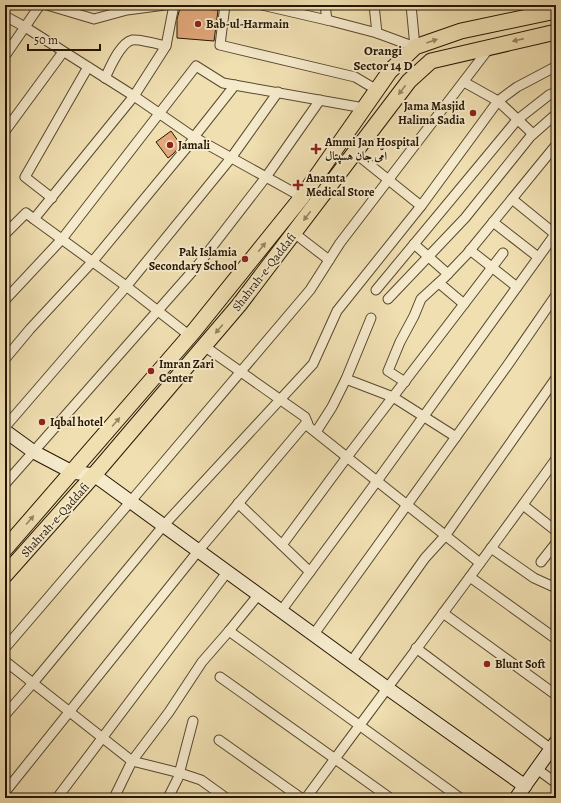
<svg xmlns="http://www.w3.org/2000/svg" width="561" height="803" font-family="Alegreya,Amiri,serif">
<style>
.building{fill:#e2a87a;stroke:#251602}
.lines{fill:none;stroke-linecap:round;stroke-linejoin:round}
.street-casing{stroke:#58482e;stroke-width:11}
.secondary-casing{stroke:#251602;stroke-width:15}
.primary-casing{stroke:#251602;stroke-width:17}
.street{stroke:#f5eacc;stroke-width:9}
.secondary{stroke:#f5eacc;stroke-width:13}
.primary{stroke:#f0dfb1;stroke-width:15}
.oneway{fill:#958562}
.poi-dot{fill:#8f2418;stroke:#f5eacc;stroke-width:1.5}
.labels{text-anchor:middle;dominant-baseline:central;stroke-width:4;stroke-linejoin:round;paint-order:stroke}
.poi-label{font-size:12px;font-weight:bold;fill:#251602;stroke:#f5eacc;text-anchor:start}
.street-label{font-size:12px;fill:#251602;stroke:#f5eacc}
.neighbourhood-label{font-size:13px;font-weight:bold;fill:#251602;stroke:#f5eacc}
</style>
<rect width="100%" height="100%" fill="#f0dfb1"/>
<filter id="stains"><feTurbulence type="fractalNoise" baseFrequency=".005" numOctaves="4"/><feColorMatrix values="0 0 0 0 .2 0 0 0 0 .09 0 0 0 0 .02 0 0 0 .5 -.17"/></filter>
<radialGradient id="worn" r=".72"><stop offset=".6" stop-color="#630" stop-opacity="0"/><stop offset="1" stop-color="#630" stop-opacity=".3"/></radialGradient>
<g class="building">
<path d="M 180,8 L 218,10 L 214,41 L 177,38 L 177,19 Z"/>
<path d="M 171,131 L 181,145 L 173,154 L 168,158 L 156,142 Z"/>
</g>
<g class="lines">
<g class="street-casing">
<g id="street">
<path d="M 47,5 L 94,19 L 127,10 L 165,5"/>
<path d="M 174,5 L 166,46 L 134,96 L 34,219 L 126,286 L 190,336"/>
<path d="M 225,5 L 220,45 L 355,77 L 377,90"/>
<path d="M 262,5 L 331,21 L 377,33 L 415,47 L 411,5"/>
<path d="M 325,5 L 327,20"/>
<path d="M 374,5 L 377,33"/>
<path d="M 5,16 L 25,27 L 134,96 L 192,136 L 302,197"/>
<path d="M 5,56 L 40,5"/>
<path d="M 105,78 C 110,68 120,43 132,40 C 139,39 158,44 166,46"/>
<path d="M 464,82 L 498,101 L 533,134"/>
<path d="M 5,131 L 63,52"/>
<path d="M 355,153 L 421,206"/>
<path d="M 52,198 L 25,177 L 88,67"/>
<path d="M 512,199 L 555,234"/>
<path d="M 493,222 L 538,257"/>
<path d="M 294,233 L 329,260"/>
<path d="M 5,234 L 26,213 L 34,219"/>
<path d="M 414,244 L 448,274"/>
<path d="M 470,250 L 517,287"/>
<path d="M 439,283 L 464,304"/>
<path d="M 376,290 L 517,120 L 549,95 L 556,92"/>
<path d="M 388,299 L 465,218 L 530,137 L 556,114"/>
<path d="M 5,300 L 62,239 L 196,66 L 223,83 L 364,108"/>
<path d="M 204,346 L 305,417 L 309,427 L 480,563"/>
<path d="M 5,359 L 30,329 L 93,261 L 193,140 L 194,137 L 235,85"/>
<path d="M 346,379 L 393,397 L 456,437"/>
<path d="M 405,382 L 388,371 L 400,342 L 414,316 L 421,299 L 445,277 L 467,254 L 556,145"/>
<path d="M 5,427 L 125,288 L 231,158 L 278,92"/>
<path d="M 316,432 L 332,407 L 346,379 L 371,318"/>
<path d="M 5,484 L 198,265 L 266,177 L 320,100"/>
<path d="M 238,503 L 310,572"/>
<path d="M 523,505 L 556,531"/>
<path d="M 282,545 L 347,457 L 503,253"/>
<path d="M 491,548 L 534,578 L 556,588"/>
<path d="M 541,562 L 556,543"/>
<path d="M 470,577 L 556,639"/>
<path d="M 281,611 L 377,481 L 556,233"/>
<path d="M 443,613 L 556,695"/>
<path d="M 229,631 L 460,798"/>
<path d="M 314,634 L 507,366 L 556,295"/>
<path d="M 5,648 L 131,501 L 310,290 L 340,243 L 490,47"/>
<path d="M 416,648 L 551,749"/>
<path d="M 5,661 L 132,761 L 180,773 L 201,780 L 226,798"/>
<path d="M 351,662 L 425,558 L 445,536 L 556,378"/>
<path d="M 220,677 L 390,798"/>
<path d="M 5,715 L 33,683 L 164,525 L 313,364 L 337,311 L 421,206 L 498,101 L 517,87 L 553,68 L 556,68"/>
<path d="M 219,740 L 301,798"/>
<path d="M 537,769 L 556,783"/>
<path d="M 5,792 L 199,550 L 307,422"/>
<path d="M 57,798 L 228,571"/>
<path d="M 114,798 L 132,761 L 169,712 L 202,662 L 229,631 L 259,594"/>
<path d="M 168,798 L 178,778 L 193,721"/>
<path d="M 306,798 C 389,685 474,573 556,459"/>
</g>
</g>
<g class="secondary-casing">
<g id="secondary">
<path d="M 5,431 L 34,452 L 72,472 L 94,475 L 387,688 L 525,786"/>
<path d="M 516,798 L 556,742"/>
</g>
</g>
<g class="primary-casing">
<g id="primary">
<path d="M 5,549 L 194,331 L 302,197 L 390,71 L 415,47 L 461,31 L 556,11"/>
<path d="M 5,575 L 94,475 L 239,305 L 409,81 L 431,61 L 556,32"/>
</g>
</g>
<use href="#street" class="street"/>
<use href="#secondary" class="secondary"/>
<use href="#primary" class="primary"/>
</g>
<defs><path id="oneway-solid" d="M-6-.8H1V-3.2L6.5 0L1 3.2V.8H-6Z"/></defs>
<g class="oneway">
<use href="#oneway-solid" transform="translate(518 40) rotate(167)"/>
<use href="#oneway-solid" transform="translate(432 41) rotate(-19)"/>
<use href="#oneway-solid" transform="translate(402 90) rotate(127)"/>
<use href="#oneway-solid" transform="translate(307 216) rotate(127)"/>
<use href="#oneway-solid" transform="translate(262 247) rotate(-51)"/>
<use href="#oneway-solid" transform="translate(219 329) rotate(130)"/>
<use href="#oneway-solid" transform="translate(116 422) rotate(-49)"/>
<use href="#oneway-solid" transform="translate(30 520) rotate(-49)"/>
</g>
<g class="poi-dot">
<circle cx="198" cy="24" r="4"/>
<circle cx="473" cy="113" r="4"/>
<circle cx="170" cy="145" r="4"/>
<path d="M314 143h4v4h4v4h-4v4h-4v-4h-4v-4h4z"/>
<path d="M296 179h4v4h4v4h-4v4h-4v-4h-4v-4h4z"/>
<circle cx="245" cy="259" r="4"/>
<circle cx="151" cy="371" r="4"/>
<circle cx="42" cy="422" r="4"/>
<circle cx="487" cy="664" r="4"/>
</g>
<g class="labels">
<g class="poi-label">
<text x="206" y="24">Bab-ul-Harmain</text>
<text x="465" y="106" text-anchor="end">Jama Masjid<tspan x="465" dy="14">Halima Sadia</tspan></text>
<text x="325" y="142">Ammi Jan Hospital<tspan x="325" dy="14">امّی جان ہسپتال</tspan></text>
<text x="178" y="145">Jamali</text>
<text x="306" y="178">Anamta<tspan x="306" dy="14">Medical Store</tspan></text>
<text x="237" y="252" text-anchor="end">Pak Islamia<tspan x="237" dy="14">Secondary School</tspan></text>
<text x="159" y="364">Imran Zari<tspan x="159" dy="14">Center</tspan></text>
<text x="50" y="422">Iqbal hotel</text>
<text x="495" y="664">Blunt Soft</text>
</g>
<g class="street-label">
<text transform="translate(264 272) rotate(-52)">Shahrah-e-Qaddafi</text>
<text transform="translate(55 520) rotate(-48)">Shahrah-e-Qaddafi</text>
</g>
<g class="neighbourhood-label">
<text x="383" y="50">Orangi<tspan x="383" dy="15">Sector 14 D</tspan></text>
</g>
</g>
<rect width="561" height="803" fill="none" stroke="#f0dfb1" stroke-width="20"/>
<rect x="6" y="6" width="549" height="791" fill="none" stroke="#251602" stroke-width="2"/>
<rect x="10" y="10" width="541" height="783" fill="none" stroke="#251602"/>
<path d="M28 44v6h72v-6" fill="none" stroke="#251602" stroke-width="2"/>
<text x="34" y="44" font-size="12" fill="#251602" stroke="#f5eacc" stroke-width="3" paint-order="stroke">50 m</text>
<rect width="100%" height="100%" filter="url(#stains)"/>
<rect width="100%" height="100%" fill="url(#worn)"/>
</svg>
